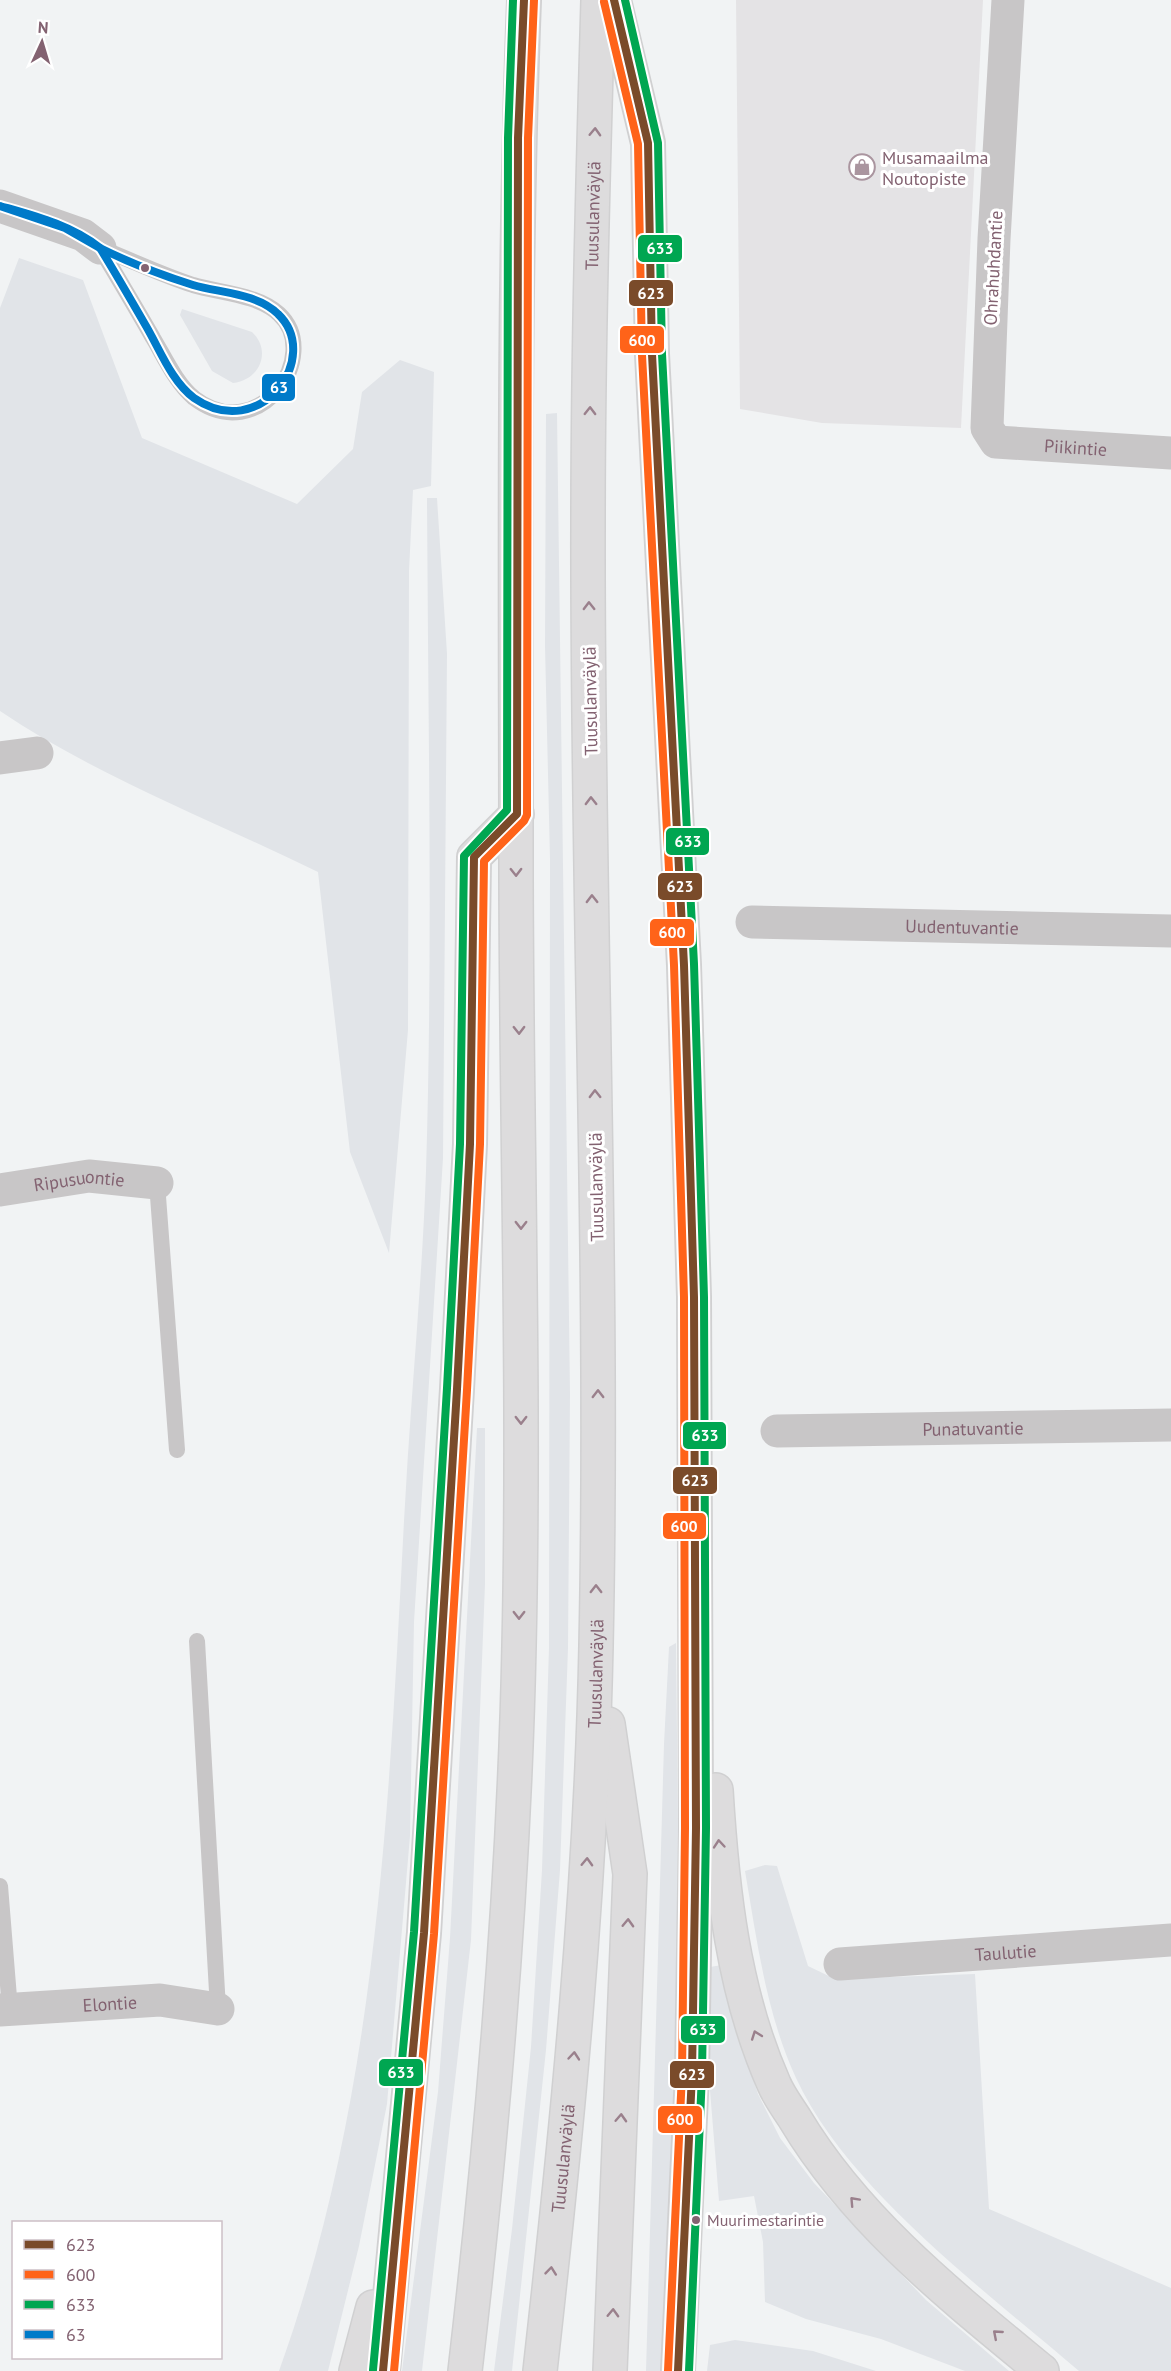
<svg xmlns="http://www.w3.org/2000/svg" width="1171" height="2371" font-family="'PT Sans',sans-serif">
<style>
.built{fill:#e4e3e5}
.green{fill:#e1e4e8}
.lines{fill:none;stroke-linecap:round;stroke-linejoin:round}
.motorway-casing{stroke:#d0d0d1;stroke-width:36}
.service{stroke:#c8c6c7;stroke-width:16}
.minor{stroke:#c8c6c7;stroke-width:33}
.motorway{stroke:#dddcdd;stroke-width:33}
.bus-1-casing{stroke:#fff;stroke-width:12}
.bus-2-casing{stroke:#fff;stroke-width:12}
.bus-3-casing{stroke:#fff;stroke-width:12}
.bus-4-casing{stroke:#fff;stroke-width:12}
.bus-1{stroke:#7a4b2a;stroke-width:8}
.bus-2{stroke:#ff6319;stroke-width:8}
.bus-3{stroke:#00a651;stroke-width:8}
.bus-4{stroke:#007ac9;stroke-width:8}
.oneway{stroke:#9a808c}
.bus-dot{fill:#836271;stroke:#fff;stroke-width:2}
.labels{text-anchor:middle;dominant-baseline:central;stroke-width:6;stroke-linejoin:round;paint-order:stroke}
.bus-label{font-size:16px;fill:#836271;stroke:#fff;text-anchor:start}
.poi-label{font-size:18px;fill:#836271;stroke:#fff;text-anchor:start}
.street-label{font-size:18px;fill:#836271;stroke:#fff}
.line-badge{stroke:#fff;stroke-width:2}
.badge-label{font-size:16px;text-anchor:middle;font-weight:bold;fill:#fff}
</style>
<rect width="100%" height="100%" fill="#f1f3f4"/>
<path class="built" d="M 736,0 L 983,0 L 961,428 L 822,423 L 740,409 Z"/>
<g class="green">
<path d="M 19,258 L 83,280 L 142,438 L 297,504 L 353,449 L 362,392 L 400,360 L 434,372 L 431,486 L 413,490 L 409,571 L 408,1030 L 389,1253 L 350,1152 L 318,872 C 212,820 98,777 0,711 L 0,308 Z"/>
<path d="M 182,309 L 252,332 C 272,351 260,380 233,383 L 212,371 L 180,315 Z"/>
<path d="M 557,413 L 570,1394 L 568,1648 L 560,1870 L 546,2050 L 512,2371 L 494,2371 L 512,2229 L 531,2047 L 542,1870 L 549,1648 L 550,859 L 545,646 L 546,414 Z"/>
<path d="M 427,498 L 437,498 L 447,654 L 443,1158 L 414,1622 L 410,1836 L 387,2104 L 359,2246 L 328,2371 L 279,2371 C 377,2099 389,1807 404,1521 C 410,1404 422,1287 426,1171 C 433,947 428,722 427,498 Z"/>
<path d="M 477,1428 L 485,1428 L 485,1584 L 471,1940 L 422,2371 L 402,2371 L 438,2092 L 450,1938 Z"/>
<path d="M 676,1643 L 678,1827 L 676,2177 L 666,2371 L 646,2371 L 664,1744 L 669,1647 Z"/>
<path d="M 765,1865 L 777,1866 L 808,1966 L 835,1979 L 975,1974 L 989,2209 L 1171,2288 L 1171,2371 L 1079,2371 C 987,2292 847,2189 796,2078 C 766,2013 757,1941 745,1871 Z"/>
<path d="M 722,1965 L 733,2014 L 758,2094 L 780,2138 L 814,2183 L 926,2300 L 1009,2371 L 965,2371 L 881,2339 L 806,2319 L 765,2302 L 763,2242 L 754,2196 L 719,2201 L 709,2078 L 710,1967 Z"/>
<path d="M 735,2340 L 813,2351 L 876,2371 L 707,2371 L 710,2345 Z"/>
</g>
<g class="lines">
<g class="motorway-casing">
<g id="motorway">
<path d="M 614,0 L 648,143 L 652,354 L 684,965 L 694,1297 L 696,1828 L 692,2074 L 678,2371"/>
<path d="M 608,1724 L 630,1874 L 610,2371"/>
<path d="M 716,1790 C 722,1889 733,1992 774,2084 C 779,2096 788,2108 795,2119 C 856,2221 951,2296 1042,2371"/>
<path d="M 356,2371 L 373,2307"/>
<path d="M 383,2371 L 424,1933 L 457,1389 L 470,1144 L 474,857 L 517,814"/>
<path d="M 465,2371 C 493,2130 514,1888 519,1646 C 525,1383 516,1121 516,859 C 516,573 513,286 524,0"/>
<path id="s7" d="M 540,2371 C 567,2130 591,1889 596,1646 C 604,1272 587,898 588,525 C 588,350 593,175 598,0"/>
</g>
</g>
<g class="service">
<path d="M 100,248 C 131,260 162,275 193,285 C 220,293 257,294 279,314 C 323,355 259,448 194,398 C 176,383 165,358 153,338 C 136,308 118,278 100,248 Z"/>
<path d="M 157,1183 L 177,1450"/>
<path d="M 197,1641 L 218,2009"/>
<path d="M 0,1886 L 10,2010"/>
</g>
<g class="minor">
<path id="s1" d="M 1008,0 L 994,239 L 987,428 L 996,442 L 1171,453"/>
<path d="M 0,206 L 83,235 L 100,248"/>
<path d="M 0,758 L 37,753"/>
<path id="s2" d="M 752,922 L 1171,931"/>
<path id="s3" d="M 0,1190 L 89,1176 L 157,1183"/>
<path id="s4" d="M 777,1431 L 1171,1425"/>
<path id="s5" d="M 840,1964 L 1171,1940"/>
<path id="s6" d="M 0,2010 L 160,2000 L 218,2009"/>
</g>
<use href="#motorway" class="motorway"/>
<g class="bus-1-casing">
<g id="bus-1">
<path d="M 614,0 L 648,143 L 652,354 L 684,965 L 694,1297 L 696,1828 L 692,2074 L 678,2371"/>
<path d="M 383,2371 L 424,1933 L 457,1389 L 470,1144 L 474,857 L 517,814 L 518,138 L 524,0"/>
</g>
</g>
<g class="bus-2-casing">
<g id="bus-2">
<path d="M 604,2 L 638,144 L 642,355 L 674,965 L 684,1297 L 685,1828 L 682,2074 L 668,2371"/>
<path d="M 394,2371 L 434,1934 L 467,1390 L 480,1144 L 484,861 L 524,821 L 527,815 L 528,138 L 534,0"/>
</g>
</g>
<g class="bus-3-casing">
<g id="bus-3">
<path d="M 625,0 L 658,143 L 662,354 L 694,964 L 704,1297 L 706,1828 L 702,2074 L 689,2371"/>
<path d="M 373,2370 L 414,1932 L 447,1388 L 460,1144 L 464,856 L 507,810 L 508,138 L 513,0"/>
</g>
</g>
<g class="bus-4-casing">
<g id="bus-4">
<path d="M 0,206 C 35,216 71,225 100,248 L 65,228 Z"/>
<path d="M 100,248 C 130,263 161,275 193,285 C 220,293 257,293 278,314 C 323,357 260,444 194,398 C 172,382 160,350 146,326 C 131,300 116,274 100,248 Z"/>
</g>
</g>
<use href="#bus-1" class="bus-1"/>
<use href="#bus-2" class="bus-2"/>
<use href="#bus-3" class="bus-3"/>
<use href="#bus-4" class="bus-4"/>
</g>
<defs><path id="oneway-chevron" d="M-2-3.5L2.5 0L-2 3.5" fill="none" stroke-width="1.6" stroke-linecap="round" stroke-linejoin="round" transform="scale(1.5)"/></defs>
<g class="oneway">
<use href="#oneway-chevron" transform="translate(595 132) rotate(-88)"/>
<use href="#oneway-chevron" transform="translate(590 411) rotate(-89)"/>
<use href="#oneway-chevron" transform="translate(589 606) rotate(-91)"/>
<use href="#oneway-chevron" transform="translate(591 801) rotate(-91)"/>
<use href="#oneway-chevron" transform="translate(516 872) rotate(89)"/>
<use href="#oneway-chevron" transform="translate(592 899) rotate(-91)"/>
<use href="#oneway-chevron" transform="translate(519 1030) rotate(89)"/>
<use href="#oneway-chevron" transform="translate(595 1094) rotate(-91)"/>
<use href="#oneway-chevron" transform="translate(521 1225) rotate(90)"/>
<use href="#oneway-chevron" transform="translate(598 1394) rotate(-90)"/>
<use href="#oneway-chevron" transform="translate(521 1420) rotate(90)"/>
<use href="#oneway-chevron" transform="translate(596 1589) rotate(-90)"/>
<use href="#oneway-chevron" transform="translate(519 1615) rotate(90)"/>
<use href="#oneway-chevron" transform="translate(719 1844) rotate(-95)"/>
<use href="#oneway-chevron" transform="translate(587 1862) rotate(-88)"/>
<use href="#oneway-chevron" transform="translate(628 1923) rotate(-88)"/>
<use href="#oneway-chevron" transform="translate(756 2035) rotate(-110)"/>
<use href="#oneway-chevron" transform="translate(574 2056) rotate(-85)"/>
<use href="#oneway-chevron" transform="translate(621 2118) rotate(-87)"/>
<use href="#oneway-chevron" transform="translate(854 2201) rotate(-133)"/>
<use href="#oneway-chevron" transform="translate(551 2271) rotate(-84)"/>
<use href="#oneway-chevron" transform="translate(613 2313) rotate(-88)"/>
<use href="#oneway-chevron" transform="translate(997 2334) rotate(-139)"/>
</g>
<defs>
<g id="shop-ring" transform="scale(1.35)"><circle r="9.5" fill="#fff" stroke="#aa959f" stroke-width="1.5"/><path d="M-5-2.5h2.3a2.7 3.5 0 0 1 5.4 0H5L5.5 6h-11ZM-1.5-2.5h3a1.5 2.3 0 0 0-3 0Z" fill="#aa959f"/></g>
</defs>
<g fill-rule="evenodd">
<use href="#shop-ring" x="862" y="167"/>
</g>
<g class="bus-dot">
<circle cx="145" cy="268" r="5"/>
<circle cx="696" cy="2220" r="5"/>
</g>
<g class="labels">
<g class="bus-label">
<text x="707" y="2220">Muurimestarintie</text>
</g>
<g class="poi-label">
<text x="882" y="157">Musamaailma<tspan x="882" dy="21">Noutopiste</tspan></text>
</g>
<g class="street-label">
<text stroke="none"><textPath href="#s7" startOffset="2158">Tuusulanväylä</textPath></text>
<text transform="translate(993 268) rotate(-87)">Ohrahuhdantie</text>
<text stroke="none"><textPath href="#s1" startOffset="525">Piikintie</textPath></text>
<text transform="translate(590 701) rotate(-91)">Tuusulanväylä</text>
<text stroke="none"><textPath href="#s2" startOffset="210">Uudentuvantie</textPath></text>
<text stroke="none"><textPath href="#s3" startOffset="80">Ripusuontie</textPath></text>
<text transform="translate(596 1187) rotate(-91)">Tuusulanväylä</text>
<text stroke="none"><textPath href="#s4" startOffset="196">Punatuvantie</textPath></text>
<text stroke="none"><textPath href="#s7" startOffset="700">Tuusulanväylä</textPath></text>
<text stroke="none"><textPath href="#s5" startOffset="166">Taulutie</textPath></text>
<text stroke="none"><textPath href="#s6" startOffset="110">Elontie</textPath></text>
<text stroke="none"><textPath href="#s7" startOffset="214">Tuusulanväylä</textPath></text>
</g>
</g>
<g class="line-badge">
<rect x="637" y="234" width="46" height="29" rx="6" fill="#00a651"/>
<rect x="628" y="279" width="46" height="28" rx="6" fill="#7a4b2a"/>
<rect x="619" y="325" width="46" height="29" rx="6" fill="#ff6319"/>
<rect x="261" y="373" width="35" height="29" rx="6" fill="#007ac9"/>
<rect x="665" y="827" width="45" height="29" rx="6" fill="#00a651"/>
<rect x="657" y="872" width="46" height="29" rx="6" fill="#7a4b2a"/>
<rect x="649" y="918" width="46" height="29" rx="6" fill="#ff6319"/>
<rect x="682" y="1421" width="45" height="29" rx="6" fill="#00a651"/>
<rect x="672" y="1466" width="46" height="29" rx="6" fill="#7a4b2a"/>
<rect x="662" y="1512" width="45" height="28" rx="6" fill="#ff6319"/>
<rect x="680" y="2015" width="46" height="29" rx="6" fill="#00a651"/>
<rect x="378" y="2058" width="46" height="29" rx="6" fill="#00a651"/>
<rect x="669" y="2060" width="46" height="29" rx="6" fill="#7a4b2a"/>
<rect x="657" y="2105" width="46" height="29" rx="6" fill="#ff6319"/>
</g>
<g class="badge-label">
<text x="660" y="254">633</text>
<text x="651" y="299">623</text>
<text x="642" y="346">600</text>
<text x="279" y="393">63</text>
<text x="688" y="847">633</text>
<text x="680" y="892">623</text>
<text x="672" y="938">600</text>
<text x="705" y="1441">633</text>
<text x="695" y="1486">623</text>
<text x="684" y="1532">600</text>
<text x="703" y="2035">633</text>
<text x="401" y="2078">633</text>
<text x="692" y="2080">623</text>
<text x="680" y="2125">600</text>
</g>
<rect x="12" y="2221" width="210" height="138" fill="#ffffff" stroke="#cdc0c6" stroke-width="1.5"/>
<rect x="24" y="2240" width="30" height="9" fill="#7a4b2a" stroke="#cdc0c6" stroke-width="1.5"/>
<text x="66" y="2251" font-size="18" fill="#836271">623</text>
<rect x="24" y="2270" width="30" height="9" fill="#ff6319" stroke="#cdc0c6" stroke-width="1.5"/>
<text x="66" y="2281" font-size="18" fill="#836271">600</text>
<rect x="24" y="2300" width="30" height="9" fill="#00a651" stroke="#cdc0c6" stroke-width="1.5"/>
<text x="66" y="2311" font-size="18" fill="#836271">633</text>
<rect x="24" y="2330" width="30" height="9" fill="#007ac9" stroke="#cdc0c6" stroke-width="1.5"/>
<text x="66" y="2341" font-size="18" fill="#836271">63</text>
<g transform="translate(42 42) rotate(4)" stroke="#ffffff" stroke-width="4.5" paint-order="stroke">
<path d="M0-4.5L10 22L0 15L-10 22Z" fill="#836271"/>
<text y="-9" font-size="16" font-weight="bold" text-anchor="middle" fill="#836271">N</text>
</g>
</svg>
